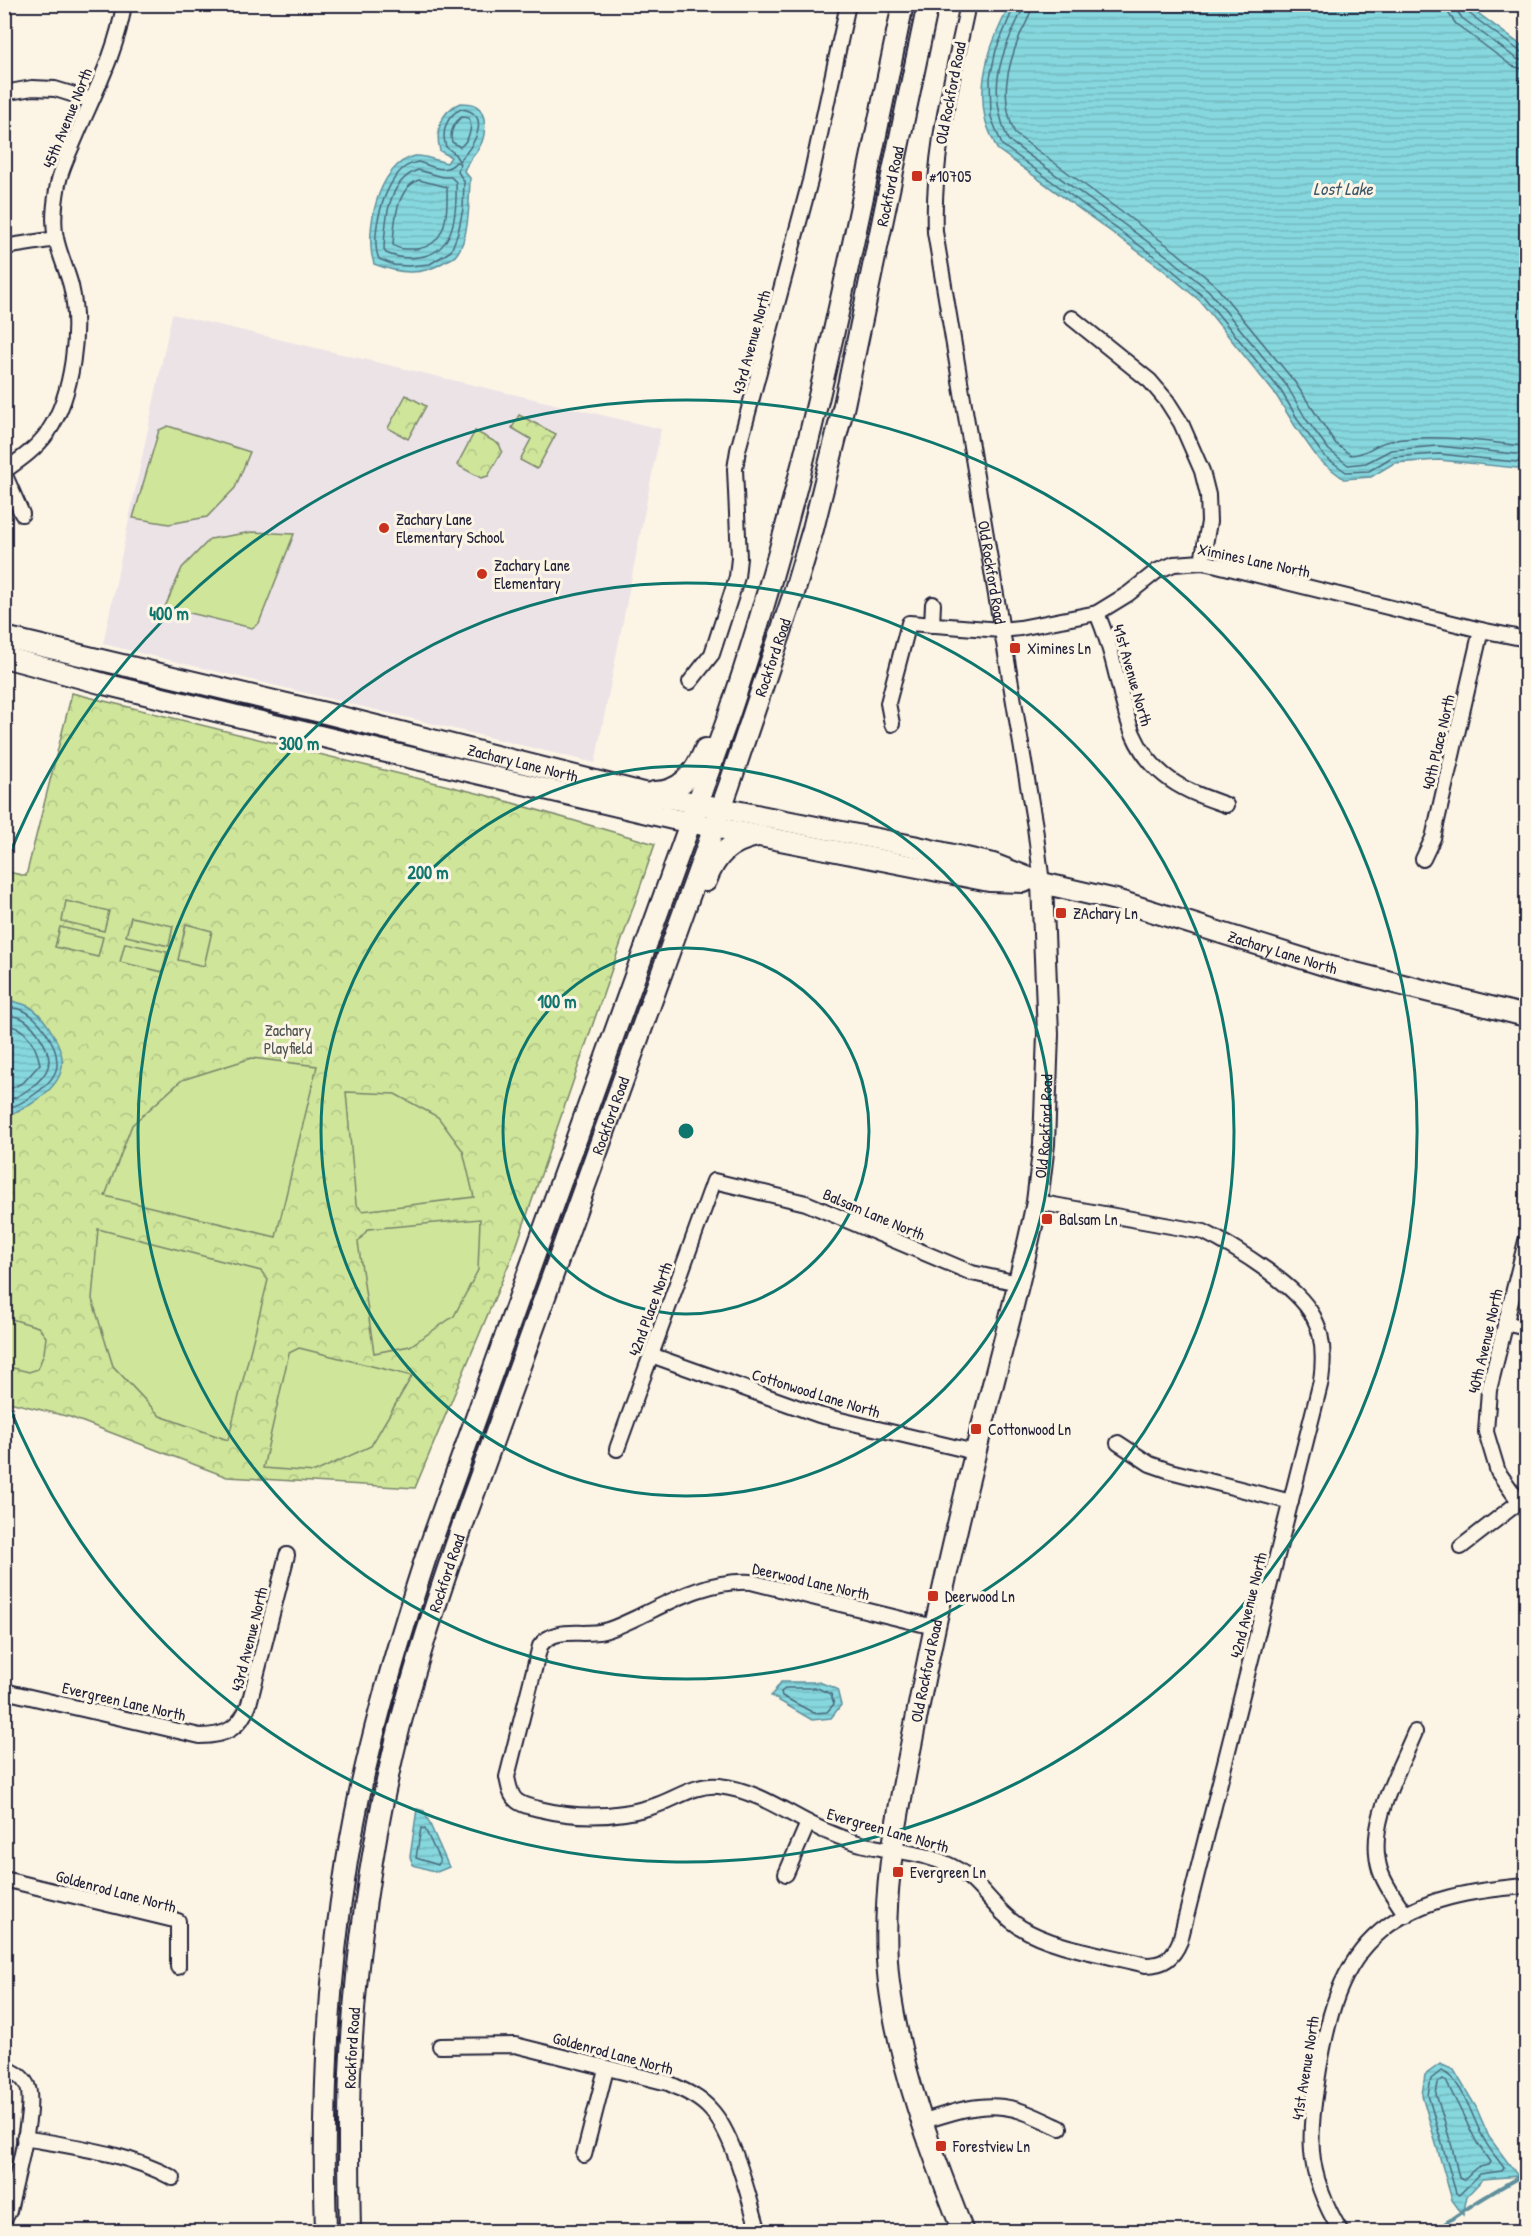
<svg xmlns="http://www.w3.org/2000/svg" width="1531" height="2236" font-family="'Patrick Hand',sans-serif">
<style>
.built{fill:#ece3e7}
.forest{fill:url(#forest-crowns);stroke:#78846a;stroke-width:1.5}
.garden{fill:#cfe59a;stroke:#78846a;stroke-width:1.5}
.water{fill:url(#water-rules);stroke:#5e8f9d;stroke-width:1.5}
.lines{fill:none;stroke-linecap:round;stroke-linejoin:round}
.shore{stroke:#4a6a7c;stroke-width:1.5}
.stream{stroke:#5e8f9d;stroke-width:4}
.street-casing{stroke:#22223b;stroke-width:18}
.secondary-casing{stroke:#22223b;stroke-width:24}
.street{stroke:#fcf5e5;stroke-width:14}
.secondary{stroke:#fcf5e5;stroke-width:20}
.ring{fill:none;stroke:#0f766e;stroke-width:3}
.poi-dot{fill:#c8321e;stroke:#fcf5e5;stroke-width:2}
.labels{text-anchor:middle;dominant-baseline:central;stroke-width:6;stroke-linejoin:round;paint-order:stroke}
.street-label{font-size:16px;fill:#22223b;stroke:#fcf5e5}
.poi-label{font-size:16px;fill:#22223b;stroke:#fcf5e5;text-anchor:start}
.park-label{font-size:16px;fill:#4d5353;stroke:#fcf5e5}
.water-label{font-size:18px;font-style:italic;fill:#40586c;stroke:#fcf5e5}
.centre{fill:#0f766e;stroke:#fcf5e5;stroke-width:3}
.ring-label{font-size:18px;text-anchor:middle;font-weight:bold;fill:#0f766e;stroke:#fcf5e5;stroke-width:6;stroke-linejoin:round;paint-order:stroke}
</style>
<defs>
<pattern id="forest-crowns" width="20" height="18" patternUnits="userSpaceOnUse" patternTransform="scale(1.5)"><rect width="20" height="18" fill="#cfe59a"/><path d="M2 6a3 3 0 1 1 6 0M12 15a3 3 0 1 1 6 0" fill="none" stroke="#b1c486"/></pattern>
<pattern id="water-rules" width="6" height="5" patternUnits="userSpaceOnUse" patternTransform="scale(1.5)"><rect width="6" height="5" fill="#86d7de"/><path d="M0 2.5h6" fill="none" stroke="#73b8bf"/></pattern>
</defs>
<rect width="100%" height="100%" fill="#fcf5e5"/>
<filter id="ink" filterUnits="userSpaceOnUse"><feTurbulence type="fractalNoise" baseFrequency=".0167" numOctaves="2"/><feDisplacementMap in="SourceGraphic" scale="12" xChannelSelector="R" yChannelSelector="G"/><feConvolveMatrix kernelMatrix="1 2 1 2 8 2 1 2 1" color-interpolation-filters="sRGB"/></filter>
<g filter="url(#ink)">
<path class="built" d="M 172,314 L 661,429 L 595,763 L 103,644 Z"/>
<g class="forest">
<path d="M 406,395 L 426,406 L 408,439 L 388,428 Z"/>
<path d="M 519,415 L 556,434 L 537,469 L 520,460 L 531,439 L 512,428 Z"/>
<path d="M 475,431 L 499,444 L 502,451 L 488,476 L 481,478 L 457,465 Z"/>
<path d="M 72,693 L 485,795 L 655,844 L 516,1247 L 415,1488 L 227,1477 L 70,1417 L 5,1401 L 4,871 L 26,876 Z"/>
</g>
<g class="garden">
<path d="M 168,426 L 250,452 L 235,488 L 207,517 L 169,524 L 133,518 L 159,430 Z"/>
<path d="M 252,532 L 294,534 L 259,623 L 252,628 L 165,607 L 182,568 L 210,539 Z"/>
<path d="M 66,901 L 109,911 L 104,931 L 62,921 Z"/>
<path d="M 131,917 L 173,926 L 169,946 L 126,936 Z"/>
<path d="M 186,924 L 212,931 L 204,966 L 178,960 Z"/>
<path d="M 60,927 L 103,937 L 98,957 L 55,947 Z"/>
<path d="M 125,943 L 167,952 L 163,972 L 120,962 Z"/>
<path d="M 252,1058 L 317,1066 L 276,1237 L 105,1196 L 132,1125 L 182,1080 Z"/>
<path d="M 346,1092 L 395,1094 L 438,1117 L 463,1151 L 474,1197 L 362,1211 L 356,1204 Z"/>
<path d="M 480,1219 L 478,1270 L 454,1316 L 410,1346 L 374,1353 L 358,1242 L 368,1229 Z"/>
<path d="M 98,1229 L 261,1271 L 268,1280 L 228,1440 L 160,1416 L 113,1366 L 92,1299 Z"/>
<path d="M 5,1317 L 38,1327 L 46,1337 L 44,1353 L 38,1369 L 29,1372 L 5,1366 Z"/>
<path d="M 299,1348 L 412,1376 L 371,1446 L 315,1472 L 263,1468 L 289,1353 Z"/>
</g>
<g class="water">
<path d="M 1010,5 L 1467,5 L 1526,49 L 1526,469 L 1439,460 L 1394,463 L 1371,477 L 1344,479 L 1319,460 L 1295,426 L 1276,395 L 1200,301 L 1161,268 L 997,149 C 993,139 987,128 985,118 C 977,78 992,39 1010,5 Z"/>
<path d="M 460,103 C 464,103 471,103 475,105 C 488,113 486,135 480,146 C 475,156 468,160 464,171 L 470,178 C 469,199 470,238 456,255 C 454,258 448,260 444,262 C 421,277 398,273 374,264 C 364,233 377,164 415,156 C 424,155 438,161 447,163 L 451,157 L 440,151 C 435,131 440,112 460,103 Z"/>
<path d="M 12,1001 C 18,1003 25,1004 30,1007 C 45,1016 65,1049 62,1066 C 60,1089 25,1111 5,1115 L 5,1004 Z"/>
<path d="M 781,1682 L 819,1682 L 837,1689 L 841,1705 L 831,1718 L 812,1720 L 771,1696 Z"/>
<path d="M 417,1809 L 424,1811 L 449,1867 L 437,1872 L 413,1865 L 410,1857 Z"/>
<path d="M 1440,2064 L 1454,2070 L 1476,2107 L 1489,2137 L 1518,2176 L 1483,2179 L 1467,2196 L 1463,2215 L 1452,2200 L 1422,2095 L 1425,2075 Z"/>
</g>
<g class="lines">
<g class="shore">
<path d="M 1015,4 L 996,50 L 990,78 L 991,117 L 1002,145 L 1165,264 L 1204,297 L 1281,391 L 1300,423 L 1324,456 L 1346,472 L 1369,471 L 1392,457 L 1439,454 L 1526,463"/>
<path d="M 1023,4 L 1022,11 C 999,58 987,89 1008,140 L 1170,258 L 1209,291 L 1287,386 L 1306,419 L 1329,450 L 1348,465 L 1366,463 L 1391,450 L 1438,446 L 1526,455"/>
<path d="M 1032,4 C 1031,16 1025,25 1020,35 C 1006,70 1000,98 1015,134 L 1175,251 L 1215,285 L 1294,381 L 1336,444 L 1351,455 C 1369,454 1375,443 1390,441 C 1435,433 1482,442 1526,446"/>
<path d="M 1447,4 L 1449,14 L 1456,24 L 1512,66 L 1526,70"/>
<path d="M 1456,4 L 1457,11 L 1462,18 L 1517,59 L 1526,61"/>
<path d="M 1464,4 L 1467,12 L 1521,52 L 1526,54"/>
<path d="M 461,109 C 494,113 473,148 459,161 L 454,153 L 446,147 C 441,132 446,116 461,109 Z"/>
<path d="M 462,117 L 469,118 C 473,129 469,140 460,147 L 452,142 C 449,133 454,122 462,117 Z"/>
<path d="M 418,162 C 432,166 445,175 456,162 L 460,163 L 458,172 L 464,181 L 463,209 L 458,233 L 451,251 L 430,264 L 408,266 L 394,265 L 379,259 C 369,236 384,182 405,167 C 408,165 414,163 418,162 Z"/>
<path d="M 418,170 L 443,177 L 451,177 L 456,182 C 457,212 455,254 418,257 C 406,259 397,258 386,253 L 384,250 C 385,222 387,181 418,170 Z"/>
<path d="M 419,180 L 447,187 C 448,213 447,246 416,249 C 408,249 399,250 393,245 C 394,224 396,188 419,180 Z"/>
<path d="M 4,1009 C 8,1009 11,1007 14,1008 C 36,1010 58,1044 57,1065 C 56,1084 21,1106 4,1109"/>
<path d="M 4,1016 C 11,1016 16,1015 23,1019 C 35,1026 53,1052 48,1067 C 44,1081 18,1099 4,1101"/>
<path d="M 4,1026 C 25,1024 36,1045 40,1064 L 24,1082 L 4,1092"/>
<path d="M 786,1688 L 817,1688 L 831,1694 L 834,1704 L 827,1712 L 814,1713 L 782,1696 L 781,1692 Z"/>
<path d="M 421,1828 L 425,1829 L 440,1861 L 438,1865 L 416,1858 Z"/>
<path d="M 1441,2071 C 1463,2078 1473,2122 1485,2141 C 1490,2151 1498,2159 1504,2168 L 1502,2171 L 1480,2174 L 1459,2195 L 1456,2193 L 1428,2095 L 1431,2079 Z"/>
<path d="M 1442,2080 L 1446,2081 L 1477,2143 L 1490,2162 L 1488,2165 L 1476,2168 L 1463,2180 L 1459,2178 L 1452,2147 L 1436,2094 L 1438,2083 Z"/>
</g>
<path class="stream" d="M 1434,2232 C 1463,2209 1495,2191 1526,2173"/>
<g class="street-casing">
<g id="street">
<path id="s1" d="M 968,4 C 952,81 932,153 935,232 L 1035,827 L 1042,883"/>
<path d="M 4,93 L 32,88 L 55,89 L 91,100"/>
<path d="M 4,247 L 56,239"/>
<path d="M 1072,318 L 1150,381 L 1167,401 L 1181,423 L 1202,471 L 1208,495 L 1209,522 L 1202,562"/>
<path d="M 4,471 C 20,460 37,448 48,432 C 73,395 81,329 71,286 C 67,270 59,254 56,238 C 52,221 55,201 58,184 C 61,169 68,155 74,141 C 92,97 117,53 124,4"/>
<path d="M 4,473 L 22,514"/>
<path d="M 1097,613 C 1104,630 1110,648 1114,665 C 1125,707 1128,746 1164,775 C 1182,790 1204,797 1226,805"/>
<path d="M 932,625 L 933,604"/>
<path d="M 690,682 L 712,654 L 737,577 L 739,558 L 735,469 L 738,450 L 810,181 L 848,4"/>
<path d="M 892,724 L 888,703 L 909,623 L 1001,630 L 1020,628 L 1097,613 L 1128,594 L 1157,571 L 1174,564 L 1202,562 L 1217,565 L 1481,630 L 1526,639"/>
<path d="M 1423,859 L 1433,838 L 1481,630"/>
<path d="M 1526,1241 L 1489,1390 L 1486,1432 L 1498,1472 L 1526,1511"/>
<path d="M 1505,1323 L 1526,1328"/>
<path d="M 651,1355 L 819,1415 L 975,1452"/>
<path d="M 1118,1443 L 1150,1464 L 1170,1471 L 1291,1502"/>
<path d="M 617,1449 L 714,1181 L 806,1203 L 972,1273 L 1018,1283"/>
<path d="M 1461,1547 L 1519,1502"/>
<path d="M 934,1627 L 751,1582 C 709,1580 675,1599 638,1617 C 627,1622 616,1628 604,1631 C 582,1637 555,1625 540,1646 L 507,1777 C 509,1786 510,1796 517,1801 C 523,1806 532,1807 539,1809 C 576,1818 614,1818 651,1807 C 673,1801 695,1783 719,1786 C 760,1791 787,1814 823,1830 C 839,1837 857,1844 874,1847 C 904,1853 924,1852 953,1867 C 980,1880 994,1911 1020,1927 C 1052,1948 1109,1955 1146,1965 C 1164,1965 1173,1958 1180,1941 L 1321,1381 C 1329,1325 1311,1303 1268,1271 C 1247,1256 1227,1243 1204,1232 L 1037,1202"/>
<path d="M 4,1691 L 200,1736 C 226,1736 240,1728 249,1704 L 287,1555"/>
<path d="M 786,1874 L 808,1823"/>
<path d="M 4,1879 L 178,1921 L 178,1967"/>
<path d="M 1406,1915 C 1397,1901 1385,1886 1380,1870 C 1366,1825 1398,1773 1415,1732"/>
<path d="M 440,2046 L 515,2045 L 668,2083 C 683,2090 700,2097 711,2110 C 735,2136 748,2197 759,2232"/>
<path d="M 4,2068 C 13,2071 23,2077 27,2085 C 37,2105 14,2186 9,2211 L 4,2220"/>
<path d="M 921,2122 C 947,2114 976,2103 1003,2107 C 1023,2109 1042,2120 1060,2128"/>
<path d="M 24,2138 C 76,2147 127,2153 173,2178"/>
<path d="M 584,2155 L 606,2069"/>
<path d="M 1341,2232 C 1326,2207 1314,2180 1312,2151 C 1310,2123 1315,2096 1319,2069 C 1328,2018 1339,1966 1381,1931 C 1421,1897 1476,1890 1526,1886"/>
</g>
</g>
<g class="secondary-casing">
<g id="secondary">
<path id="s2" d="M 4,637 L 325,713 L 639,792 L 913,846 L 993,864 L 1042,883 L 1116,900 L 1327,966 L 1526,1016"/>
<path d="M 4,657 L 104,684 L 361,746 L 673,819 L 989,881 L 1024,882"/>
<path d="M 654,792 C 681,792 695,773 705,749"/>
<path d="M 706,881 C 716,854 730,842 757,836"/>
<path d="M 326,2232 C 322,2108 327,1984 347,1861 C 364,1756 394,1655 427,1554 L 729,715 C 808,483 853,244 903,4"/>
<path id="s3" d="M 350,2232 C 349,2179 348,2126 350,2073 C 355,1966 369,1858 393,1754 C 411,1676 437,1600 463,1524 L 729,786 L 794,593 L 813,529 L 844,405 L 928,4"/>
<path id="s4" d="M 963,2232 C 931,2150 900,2070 889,1983 C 879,1897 898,1813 914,1730 C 932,1636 953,1542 976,1450 C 997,1367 1020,1285 1037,1202 L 1044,1144 L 1048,1034 L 1042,883"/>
</g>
</g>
<use href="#street" class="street"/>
<use href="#secondary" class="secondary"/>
</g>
</g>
<g class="ring">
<circle cx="686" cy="1131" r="183"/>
<circle cx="686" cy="1131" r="365"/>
<circle cx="686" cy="1131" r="548"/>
<path d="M6 863A731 731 0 1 1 6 1399"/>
</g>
<g class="poi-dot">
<rect x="911" y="170" width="12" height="12" rx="3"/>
<circle cx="384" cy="528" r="6"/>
<circle cx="482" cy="574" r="6"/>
<rect x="1009" y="642" width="12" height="12" rx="3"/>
<rect x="1055" y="907" width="12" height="12" rx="3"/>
<rect x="1041" y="1213" width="12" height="12" rx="3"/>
<rect x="970" y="1423" width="12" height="12" rx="3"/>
<rect x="927" y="1590" width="12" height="12" rx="3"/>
<rect x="892" y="1866" width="12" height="12" rx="3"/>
<rect x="935" y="2140" width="12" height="12" rx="3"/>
</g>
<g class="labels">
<g class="street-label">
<text transform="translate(950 93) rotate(-79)">Old Rockford Road</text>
<text transform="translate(67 118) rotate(-68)">45th Avenue North</text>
<text stroke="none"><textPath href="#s3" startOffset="2128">Rockford Road</textPath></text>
<text transform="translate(751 342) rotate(-75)">43rd Avenue North</text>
<text transform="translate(1254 560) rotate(12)">Ximines Lane North</text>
<text stroke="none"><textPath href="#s1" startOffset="576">Old Rockford Road</textPath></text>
<text stroke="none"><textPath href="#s3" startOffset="1642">Rockford Road</textPath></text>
<text transform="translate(1133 675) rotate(74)">41st Avenue North</text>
<text transform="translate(1438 742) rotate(-77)">40th Place North</text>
<text stroke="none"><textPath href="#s2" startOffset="534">Zachary Lane North</textPath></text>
<text stroke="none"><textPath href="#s2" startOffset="1318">Zachary Lane North</textPath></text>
<text stroke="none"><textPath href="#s3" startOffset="1156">Rockford Road</textPath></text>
<text stroke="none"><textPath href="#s4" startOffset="1134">Old Rockford Road</textPath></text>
<text transform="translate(874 1214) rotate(23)">Balsam Lane North</text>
<text transform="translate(650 1309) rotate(-70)">42nd Place North</text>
<text transform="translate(1485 1341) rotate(-77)">40th Avenue North</text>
<text transform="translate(816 1393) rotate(17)">Cottonwood Lane North</text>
<text stroke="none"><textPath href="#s3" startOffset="670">Rockford Road</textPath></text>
<text transform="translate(811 1581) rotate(13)">Deerwood Lane North</text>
<text transform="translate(1248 1605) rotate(-76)">42nd Avenue North</text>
<text transform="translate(249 1639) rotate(-76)">43rd Avenue North</text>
<text stroke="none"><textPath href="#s4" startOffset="576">Old Rockford Road</textPath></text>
<text transform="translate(124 1701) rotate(13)">Evergreen Lane North</text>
<text transform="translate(888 1830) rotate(16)">Evergreen Lane North</text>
<text transform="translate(116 1891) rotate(15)">Goldenrod Lane North</text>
<text stroke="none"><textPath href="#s3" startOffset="184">Rockford Road</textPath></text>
<text transform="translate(613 2053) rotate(15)">Goldenrod Lane North</text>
<text transform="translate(1305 2068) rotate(-81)">41st Avenue North</text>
</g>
<g class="poi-label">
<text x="929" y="176">#10705</text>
<text x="396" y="519">Zachary Lane<tspan x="396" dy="18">Elementary School</tspan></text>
<text x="494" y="565">Zachary Lane<tspan x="494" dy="18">Elementary</tspan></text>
<text x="1027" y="648">Ximines Ln</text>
<text x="1073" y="913">ZAchary Ln</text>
<text x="1059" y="1219">Balsam Ln</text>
<text x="988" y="1429">Cottonwood Ln</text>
<text x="945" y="1596">Deerwood Ln</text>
<text x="910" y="1872">Evergreen Ln</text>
<text x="953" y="2146">Forestview Ln</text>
</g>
<g class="park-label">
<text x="288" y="1030">Zachary<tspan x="288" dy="18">Playfield</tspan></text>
</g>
<g class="water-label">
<text x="1343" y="188">Lost Lake</text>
</g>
</g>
<circle cx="686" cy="1131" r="9" class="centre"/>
<g class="ring-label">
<text x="169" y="620">400 m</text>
<text x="299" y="750">300 m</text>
<text x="428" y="879">200 m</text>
<text x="557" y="1008">100 m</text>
</g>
<rect width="1531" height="2236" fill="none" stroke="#fcf5e5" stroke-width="24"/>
<rect x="12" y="12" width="1507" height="2212" fill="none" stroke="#22223b" stroke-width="2" filter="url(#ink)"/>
</svg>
